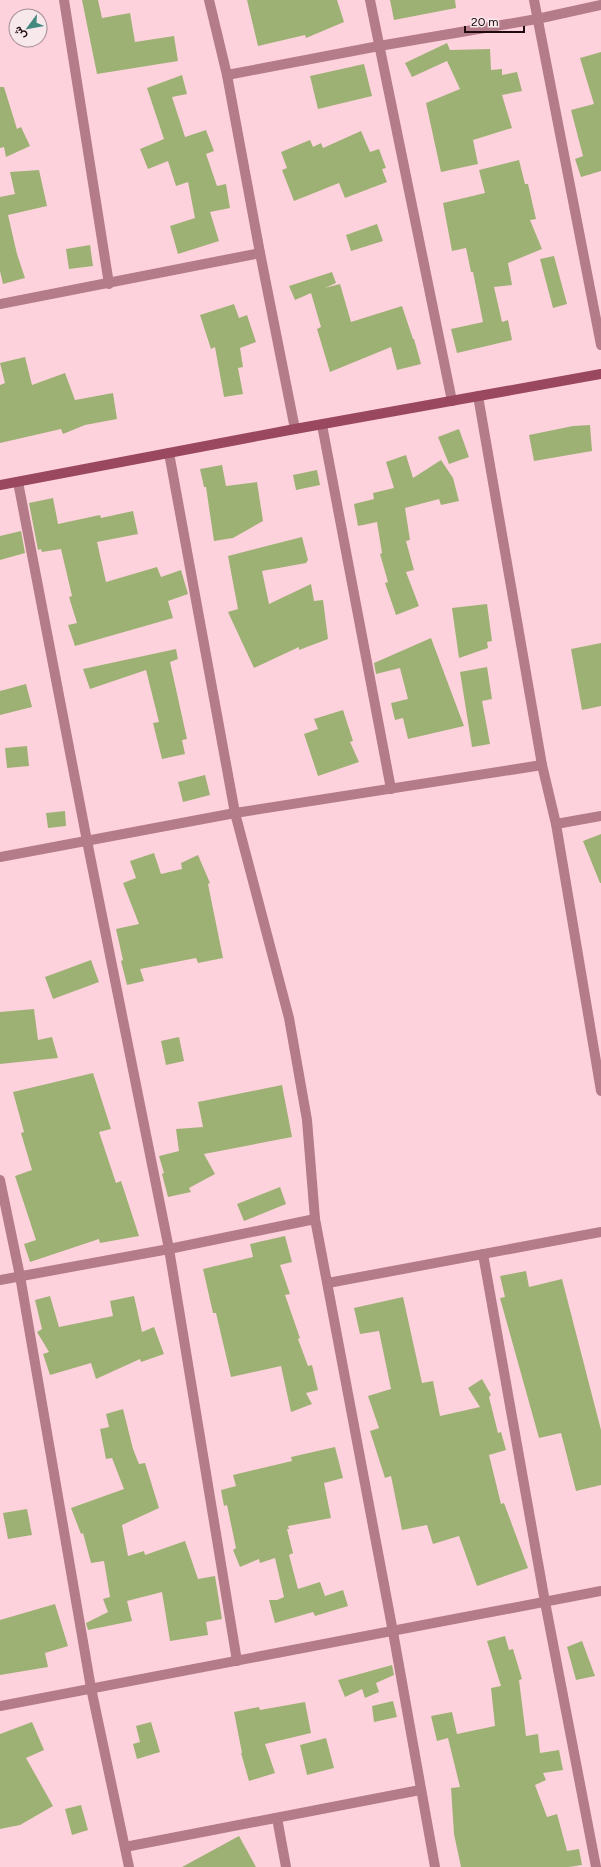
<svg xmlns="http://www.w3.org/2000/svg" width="601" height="1867" font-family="Figtree,Vazirmatn,sans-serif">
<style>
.building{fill:#9db174}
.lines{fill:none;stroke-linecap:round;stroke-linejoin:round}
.street{stroke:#b47b89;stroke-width:10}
.secondary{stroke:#994860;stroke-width:10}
</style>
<rect width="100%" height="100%" fill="#fed2dc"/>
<g class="building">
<path d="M 82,0 L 98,0 L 102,18 L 130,13 L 135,42 L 174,36 L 178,61 L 97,74 Z"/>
<path d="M 247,0 L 337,0 L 344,22 L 306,38 L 305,35 L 258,46 Z"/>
<path d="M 390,0 L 455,0 L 456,8 L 394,20 Z"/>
<path d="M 447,43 L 450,50 L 490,49 L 491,70 L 502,69 L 502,75 L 517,72 L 522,91 L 502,95 L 512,128 L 473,140 L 478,164 L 441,172 L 426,103 L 460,89 L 447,61 L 412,77 L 405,63 Z"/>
<path d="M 601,52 L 601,171 L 581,177 L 575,159 L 583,156 L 571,110 L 594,104 L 580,58 Z"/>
<path d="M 364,64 L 372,96 L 318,109 L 310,76 Z"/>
<path d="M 182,75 L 187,94 L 172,97 L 185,137 L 206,130 L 214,151 L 206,154 L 217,186 L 226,184 L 230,208 L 210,212 L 219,241 L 178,254 L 170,226 L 195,218 L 188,182 L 176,186 L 168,161 L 148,169 L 140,149 L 164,139 L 147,88 Z"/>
<path d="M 0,87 L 4,87 L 17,129 L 21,127 L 30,146 L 6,157 L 4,147 L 0,148 Z"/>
<path d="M 361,131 L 370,152 L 379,149 L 386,168 L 382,169 L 387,182 L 345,198 L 339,183 L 294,201 L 282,170 L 287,168 L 281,152 L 310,140 L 313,147 L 321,143 L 323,148 Z"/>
<path d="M 519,160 L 525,184 L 528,184 L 536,219 L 530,220 L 542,249 L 508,263 L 512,285 L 494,287 L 502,322 L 508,320 L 512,340 L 457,353 L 451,329 L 483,322 L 473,272 L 471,272 L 466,248 L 452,251 L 443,203 L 485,193 L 479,170 Z"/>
<path d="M 39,170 L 47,206 L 8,215 L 17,254 L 25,278 L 3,284 L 0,271 L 0,197 L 15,194 L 10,172 Z"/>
<path d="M 377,224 L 383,241 L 351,251 L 346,235 Z"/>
<path d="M 90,245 L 93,266 L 69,269 L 66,249 Z"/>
<path d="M 554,256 L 567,304 L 553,308 L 540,259 Z"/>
<path d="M 332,272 L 336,283 L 325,288 L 340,284 L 351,322 L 402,306 L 413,339 L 414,339 L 421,364 L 397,370 L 391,347 L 330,372 L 317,329 L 321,327 L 311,293 L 295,300 L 289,286 Z"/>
<path d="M 234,304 L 239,318 L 247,315 L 256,342 L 240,348 L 243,367 L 238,368 L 243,394 L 224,397 L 215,347 L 211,349 L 200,315 Z"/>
<path d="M 25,357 L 32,385 L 65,373 L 75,400 L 113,393 L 117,419 L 85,425 L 63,434 L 61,429 L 0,443 L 0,385 L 5,383 L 0,363 Z"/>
<path d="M 590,425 L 592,451 L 534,461 L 529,435 L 573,426 Z"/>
<path d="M 459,429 L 469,457 L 449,464 L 438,437 Z"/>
<path d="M 406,455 L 413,478 L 441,460 L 453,478 L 459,501 L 441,505 L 439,499 L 405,508 L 410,540 L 406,541 L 414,570 L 406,572 L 419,606 L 396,615 L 385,583 L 388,582 L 380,554 L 382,553 L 377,522 L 358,526 L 354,504 L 374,499 L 373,493 L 394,488 L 386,462 Z"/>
<path d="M 222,465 L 226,486 L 257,482 L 263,521 L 233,538 L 214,541 L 206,487 L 204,487 L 200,469 Z"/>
<path d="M 317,470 L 320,485 L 296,490 L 293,475 Z"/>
<path d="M 53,498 L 58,524 L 100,515 L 101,518 L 133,511 L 138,534 L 97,542 L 106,582 L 157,567 L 161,577 L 181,570 L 188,594 L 168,601 L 173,618 L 75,646 L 68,625 L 77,623 L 69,597 L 72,596 L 61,549 L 42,552 L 41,549 L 38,550 L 29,503 Z"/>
<path d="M 21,531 L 25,553 L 0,560 L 0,536 Z"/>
<path d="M 302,537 L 308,560 L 306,563 L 262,571 L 269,604 L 311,584 L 314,601 L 323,600 L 328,639 L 299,650 L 299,647 L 254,668 L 228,612 L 238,609 L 228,556 Z"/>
<path d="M 487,604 L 492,641 L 487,642 L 488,648 L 459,658 L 452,608 Z"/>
<path d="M 431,638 L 464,726 L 408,739 L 403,718 L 395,720 L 391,703 L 408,699 L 400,668 L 376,674 L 374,663 Z"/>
<path d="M 601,643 L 601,706 L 582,710 L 571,649 Z"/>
<path d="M 176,649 L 178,659 L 170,662 L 187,739 L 182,740 L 185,754 L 162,759 L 153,723 L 159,722 L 146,670 L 90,689 L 83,669 Z"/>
<path d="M 487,667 L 492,699 L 482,701 L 490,744 L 472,747 L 460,672 Z"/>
<path d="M 26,684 L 32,707 L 0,715 L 0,691 Z"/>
<path d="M 343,710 L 353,741 L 350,742 L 359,762 L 318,776 L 304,734 L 318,729 L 314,719 Z"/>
<path d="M 27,746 L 29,766 L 7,768 L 5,748 Z"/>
<path d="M 205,775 L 210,795 L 183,802 L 178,782 Z"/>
<path d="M 65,811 L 66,826 L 48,828 L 46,813 Z"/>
<path d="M 601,834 L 601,883 L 600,883 L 583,841 Z"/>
<path d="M 154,853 L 161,874 L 182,869 L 181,863 L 198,855 L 210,883 L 208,884 L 223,958 L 198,963 L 196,958 L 140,969 L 144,981 L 127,985 L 121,961 L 123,960 L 116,929 L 139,924 L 123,883 L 136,878 L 130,861 Z"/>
<path d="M 91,960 L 99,982 L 53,999 L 45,977 Z"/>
<path d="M 34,1009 L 38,1040 L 52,1037 L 58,1058 L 0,1064 L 0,1012 Z"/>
<path d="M 179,1037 L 184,1061 L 166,1065 L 161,1041 Z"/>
<path d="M 93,1073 L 111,1129 L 99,1132 L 116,1183 L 121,1181 L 139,1236 L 100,1243 L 99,1239 L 30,1262 L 24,1244 L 36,1240 L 15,1176 L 32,1170 L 21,1133 L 24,1132 L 13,1092 Z"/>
<path d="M 282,1085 L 292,1137 L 204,1154 L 215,1174 L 189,1188 L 191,1192 L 168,1197 L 162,1174 L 164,1173 L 159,1156 L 179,1151 L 176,1129 L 203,1127 L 198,1102 Z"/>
<path d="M 280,1187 L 286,1204 L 244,1221 L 237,1204 Z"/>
<path d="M 285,1236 L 292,1262 L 280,1265 L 290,1294 L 285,1295 L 300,1338 L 298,1339 L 308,1366 L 312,1365 L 318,1390 L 306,1393 L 312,1404 L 291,1412 L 281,1366 L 231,1377 L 216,1313 L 213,1313 L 203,1269 L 253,1257 L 250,1244 Z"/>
<path d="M 526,1271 L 529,1287 L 562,1279 L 601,1430 L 601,1485 L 576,1491 L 561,1433 L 539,1438 L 500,1298 L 505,1297 L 500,1276 Z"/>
<path d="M 50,1296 L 59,1327 L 113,1316 L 110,1301 L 134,1296 L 142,1332 L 154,1327 L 164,1354 L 141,1362 L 140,1359 L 96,1379 L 91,1363 L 50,1375 L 43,1354 L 49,1352 L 37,1332 L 42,1329 L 35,1300 Z"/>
<path d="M 403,1297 L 422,1383 L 433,1381 L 440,1416 L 480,1407 L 468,1388 L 482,1379 L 491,1395 L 489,1397 L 498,1433 L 501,1432 L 506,1450 L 489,1455 L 501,1504 L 504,1503 L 528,1568 L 477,1586 L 459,1536 L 433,1544 L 427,1525 L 402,1530 L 391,1476 L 385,1478 L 370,1431 L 379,1428 L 368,1396 L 391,1389 L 379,1331 L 360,1334 L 354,1308 Z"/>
<path d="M 123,1409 L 133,1449 L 139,1464 L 145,1463 L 159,1508 L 122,1525 L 128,1556 L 144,1551 L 145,1555 L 185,1541 L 198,1579 L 215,1576 L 222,1619 L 206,1622 L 208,1635 L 170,1641 L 162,1592 L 127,1601 L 132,1621 L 88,1630 L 86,1623 L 108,1612 L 103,1599 L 110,1597 L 104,1561 L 91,1563 L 83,1533 L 81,1534 L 71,1508 L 124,1489 L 112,1458 L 106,1459 L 100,1429 L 109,1427 L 106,1414 Z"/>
<path d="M 335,1447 L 343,1478 L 324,1483 L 331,1518 L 288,1526 L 289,1529 L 287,1529 L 293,1553 L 289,1555 L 298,1589 L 320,1582 L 325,1596 L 343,1590 L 348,1606 L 315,1616 L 313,1612 L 275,1623 L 269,1600 L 277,1600 L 284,1597 L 275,1558 L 260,1563 L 259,1559 L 240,1567 L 233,1550 L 236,1548 L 227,1505 L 224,1506 L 221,1490 L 236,1486 L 233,1475 L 292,1461 L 291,1457 Z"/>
<path d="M 27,1509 L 32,1535 L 8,1539 L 3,1513 Z"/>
<path d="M 55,1604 L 68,1646 L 45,1653 L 48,1667 L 0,1675 L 0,1620 Z"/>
<path d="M 505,1636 L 509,1650 L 513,1649 L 522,1679 L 519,1680 L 526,1736 L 538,1734 L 540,1753 L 559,1750 L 563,1770 L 543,1773 L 546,1780 L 535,1785 L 547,1817 L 557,1814 L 567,1851 L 579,1849 L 582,1865 L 569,1867 L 461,1867 L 454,1834 L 451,1788 L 460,1787 L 448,1738 L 437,1741 L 431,1716 L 452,1712 L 457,1734 L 495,1726 L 491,1688 L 501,1686 L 487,1641 Z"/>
<path d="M 582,1641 L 595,1676 L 576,1680 L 567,1647 Z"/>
<path d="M 392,1665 L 394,1675 L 376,1683 L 379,1692 L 365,1698 L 362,1689 L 345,1697 L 338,1680 Z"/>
<path d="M 393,1701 L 397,1717 L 374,1722 L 372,1706 Z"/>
<path d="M 305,1702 L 311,1733 L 265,1744 L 275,1773 L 249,1781 L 241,1753 L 242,1753 L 234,1712 L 259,1707 L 260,1710 Z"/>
<path d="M 32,1722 L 44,1750 L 26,1758 L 53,1806 L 20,1825 L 0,1829 L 0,1734 Z"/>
<path d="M 151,1722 L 160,1752 L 137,1759 L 133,1744 L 140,1742 L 136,1726 Z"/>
<path d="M 326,1738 L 334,1768 L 307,1775 L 300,1745 Z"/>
<path d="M 81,1805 L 88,1830 L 72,1835 L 65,1809 Z"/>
<path d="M 239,1836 L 256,1867 L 182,1867 Z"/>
</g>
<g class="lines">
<g class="street">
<path d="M 64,0 L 109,284"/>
<path d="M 209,0 L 227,75 L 260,253 L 295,429"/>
<path d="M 370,0 L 452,401"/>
<path d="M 534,0 L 601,345"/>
<path d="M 227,75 L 379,46 L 537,19 L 601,5"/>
<path d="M 0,304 L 260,253"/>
<path d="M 478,396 L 542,765 L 556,824 L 601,1091"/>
<path d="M 322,425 L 391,789"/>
<path d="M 169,453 L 235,813 L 289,1018 L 307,1120 L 315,1219 L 393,1632 L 435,1867"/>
<path d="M 18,482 L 87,841 L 169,1249 L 237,1661"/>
<path d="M 556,824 L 601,816"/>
<path d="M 0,857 L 235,813 L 542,765"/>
<path d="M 0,1180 L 20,1276 L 91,1688 L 129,1867"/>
<path d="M 483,1254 L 545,1602 L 596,1867"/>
<path d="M 0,1280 L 169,1249 L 315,1219"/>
<path d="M 328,1283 L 601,1232"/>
<path d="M 0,1706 L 601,1591"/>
<path d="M 277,1818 L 286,1867"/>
<path d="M 125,1847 L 420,1790"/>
</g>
<path class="secondary" d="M 0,485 L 295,429 L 601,374"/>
</g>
<g transform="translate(28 28) rotate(238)"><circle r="19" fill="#f7e8eb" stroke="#a18e93"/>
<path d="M0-3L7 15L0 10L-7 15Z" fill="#43897f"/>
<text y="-6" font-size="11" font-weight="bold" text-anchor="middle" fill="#1f080f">ش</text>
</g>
<path d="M465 26v6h59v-6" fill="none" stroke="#1f080f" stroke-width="2"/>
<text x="471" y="26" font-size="12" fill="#1f080f" stroke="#f7e8eb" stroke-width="3" paint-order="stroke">20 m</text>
</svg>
